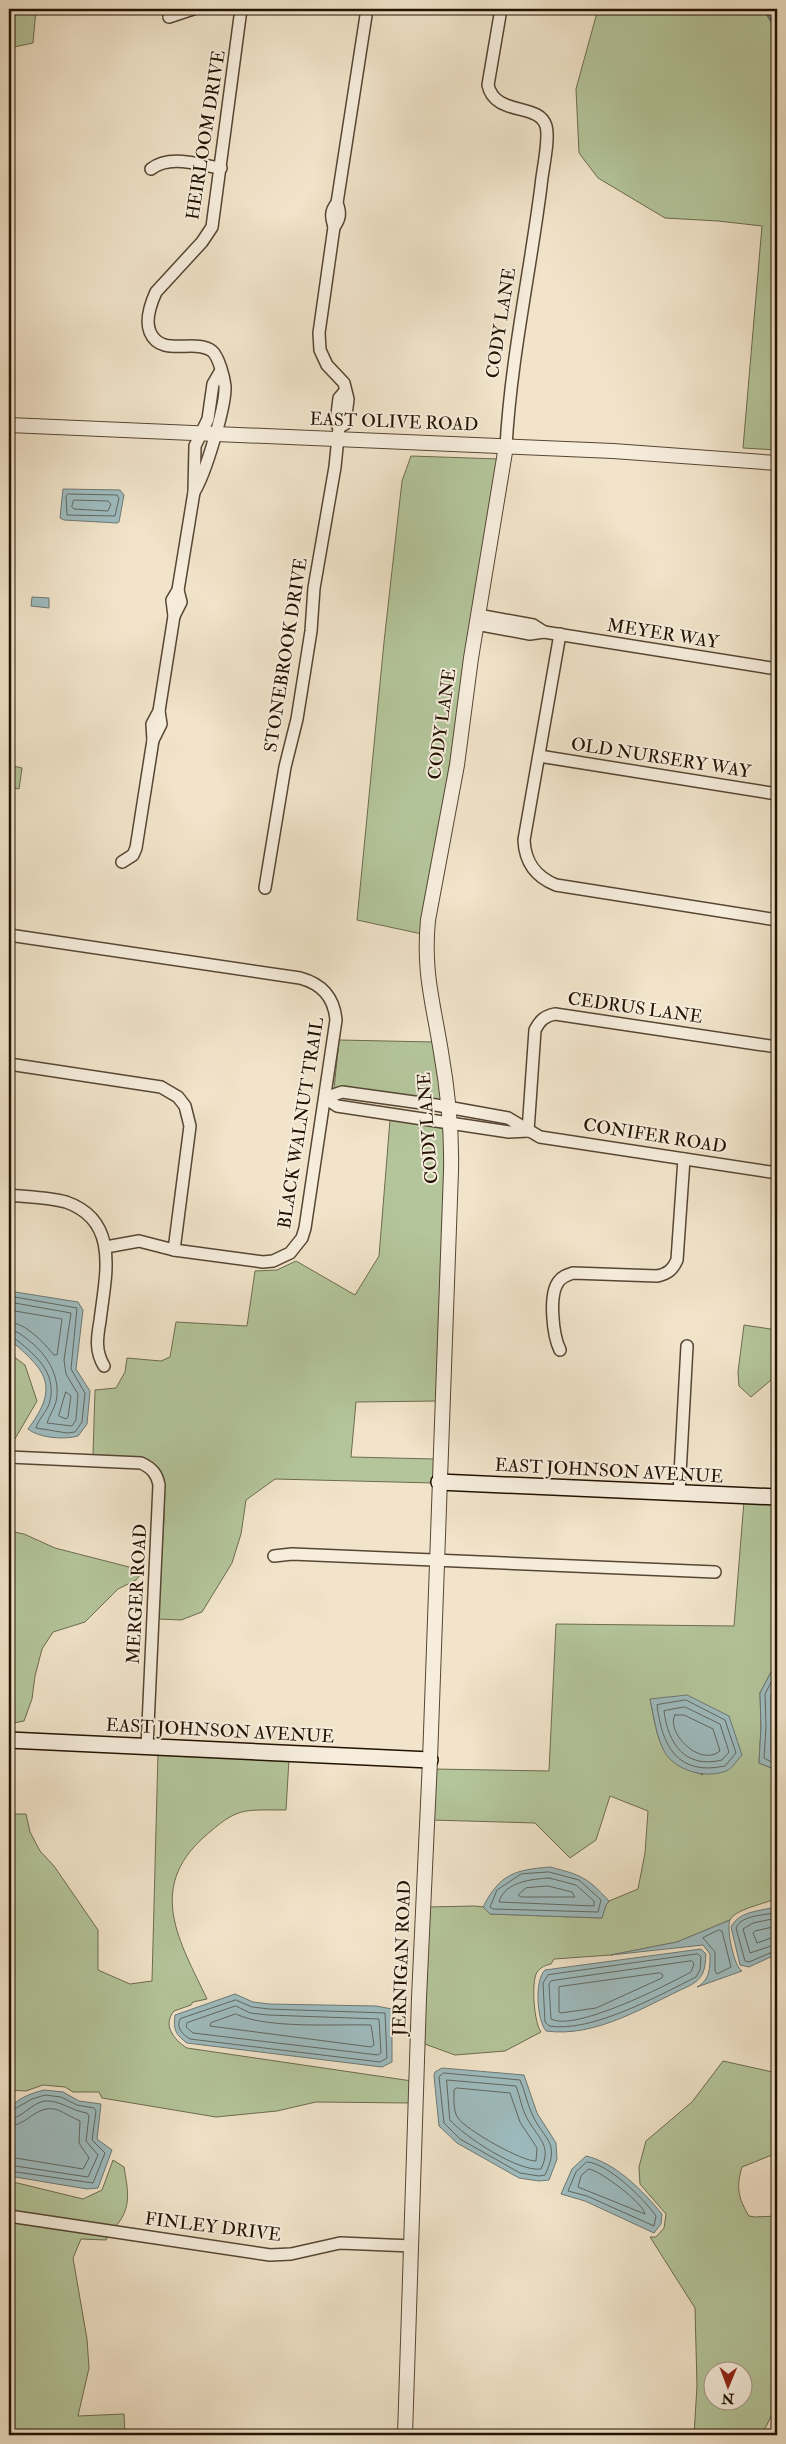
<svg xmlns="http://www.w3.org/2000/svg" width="786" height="2444" font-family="'IM FELL Double Pica',serif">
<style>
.green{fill:#b4c59b;stroke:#6c6c4e;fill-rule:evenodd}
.water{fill:#9ebcc0;stroke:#6d7874}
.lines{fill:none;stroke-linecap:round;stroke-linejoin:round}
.shore{stroke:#606760;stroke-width:1}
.stream{stroke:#6d7874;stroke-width:3}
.minor-casing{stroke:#564633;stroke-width:14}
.tertiary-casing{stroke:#564633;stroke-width:16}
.secondary-casing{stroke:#231201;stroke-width:18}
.minor{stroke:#f6eddd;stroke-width:11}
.tertiary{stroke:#f6eddd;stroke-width:14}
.secondary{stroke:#f6eddd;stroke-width:15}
.labels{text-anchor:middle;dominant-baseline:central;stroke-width:4;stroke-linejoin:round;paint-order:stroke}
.street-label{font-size:18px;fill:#231201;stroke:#f6eddd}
</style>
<rect width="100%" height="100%" fill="#f1e4ca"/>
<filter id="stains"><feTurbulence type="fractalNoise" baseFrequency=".004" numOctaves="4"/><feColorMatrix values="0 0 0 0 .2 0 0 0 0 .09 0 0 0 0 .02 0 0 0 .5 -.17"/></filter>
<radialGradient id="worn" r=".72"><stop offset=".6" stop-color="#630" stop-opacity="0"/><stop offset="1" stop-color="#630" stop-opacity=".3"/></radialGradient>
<g class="green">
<path d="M 9,9 L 36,9 L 33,43 L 9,48 Z"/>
<path d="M 598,9 L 777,9 L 777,450 L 743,448 L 762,226 L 718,221 L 665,218 L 598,178 L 579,153 L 576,89 Z"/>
<path d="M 411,456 L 499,459 L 422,934 L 357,920 L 384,642 L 402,481 Z"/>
<path d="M 9,765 L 22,768 L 19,789 L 9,787 Z"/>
<path d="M 339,1040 L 434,1042 L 443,1101 L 343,1086 L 334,1089 Z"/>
<path d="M 390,1120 L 446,1128 L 437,1401 L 356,1402 L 351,1457 L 435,1459 L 434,1483 L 275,1479 L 246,1500 L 241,1534 L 232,1563 L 202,1612 L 181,1620 L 158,1619 L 164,1518 L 164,1485 L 161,1474 L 157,1467 L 141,1457 L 93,1455 L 95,1390 L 116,1388 L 125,1372 L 127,1358 L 161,1361 L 170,1357 L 176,1322 L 247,1326 L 255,1271 L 277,1270 L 296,1261 L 355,1295 L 379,1256 Z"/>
<path d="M 744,1325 L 777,1330 L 777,1375 L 751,1397 L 739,1386 L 738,1372 Z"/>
<path d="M 9,1353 L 25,1365 L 37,1401 L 9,1449 Z"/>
<path d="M 744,1501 L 777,1503 L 777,1661 L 760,1693 L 761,1727 L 759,1763 L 777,1770 L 777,1898 C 765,1904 735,1909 730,1920 L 677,1942 L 611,1955 L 554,1959 L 551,1964 C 546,1965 541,1967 537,1972 C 531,1982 534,2023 541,2032 L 505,2051 L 455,2055 L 422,2043 L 427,1907 L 475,1906 L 483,1907 L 490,1914 L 602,1918 L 606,1905 L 609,1901 L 638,1889 L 645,1853 L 648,1811 L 610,1796 L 596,1840 L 570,1858 L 535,1823 L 431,1820 L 434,1769 L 549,1771 L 556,1624 L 734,1626 ZM 650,1699 L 703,1775 C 658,1758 659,1744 650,1699 Z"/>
<path d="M 9,1531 L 24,1534 L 55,1548 L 133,1568 L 141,1574 L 136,1580 L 118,1589 L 85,1622 L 53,1632 L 42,1649 L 35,1676 L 32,1699 L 24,1721 L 9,1724 Z"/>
<path d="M 158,1753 L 289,1759 L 286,1810 C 241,1810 238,1807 204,1837 C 146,1889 180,1942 207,1999 L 193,2002 L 191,2005 L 174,2011 C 162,2025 174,2040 187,2048 L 412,2081 L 411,2103 L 316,2102 L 277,2111 L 216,2117 L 102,2098 L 99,2092 L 73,2092 L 65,2087 L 43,2085 L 26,2091 L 9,2090 L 9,1814 L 26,1814 L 30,1832 L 40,1851 L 54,1866 L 98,1930 L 98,1970 L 130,1984 L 152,1981 Z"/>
<path d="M 723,2061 L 777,2073 L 777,2153 L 742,2167 C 736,2187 738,2198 749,2216 L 755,2217 L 777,2216 L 777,2404 L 762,2435 L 694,2435 L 697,2386 L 695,2308 L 650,2237 L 656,2237 L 664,2228 L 666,2214 L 640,2184 L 639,2167 L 646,2141 L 692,2102 ZM 714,2372 L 744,2372 L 744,2402 L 714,2402 Z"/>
<path d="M 113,2160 L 124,2167 C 128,2191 132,2207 116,2226 L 10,2211 L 9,2209 L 9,2181 L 83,2199 L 102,2190 Z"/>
<path d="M 14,2223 L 108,2237 L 106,2240 L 81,2239 L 73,2258 L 87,2339 L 89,2368 L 78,2416 L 124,2414 L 125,2435 L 9,2435 L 9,2267 L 13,2256 Z"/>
</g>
<g class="water">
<path d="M 63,489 L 120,490 L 124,495 L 119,522 L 117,523 L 64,520 L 60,518 Z"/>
<path d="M 32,597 L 49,598 L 49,608 L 31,606 Z"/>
<path d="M 9,1291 L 78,1302 L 83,1310 L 76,1369 L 90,1391 L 87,1424 L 78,1436 C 64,1440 39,1438 28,1429 C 61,1385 45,1370 9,1339 Z"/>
<path d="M 777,1661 L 777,1770 L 759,1763 L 761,1727 L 760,1693 Z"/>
<path d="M 687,1695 L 729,1716 L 742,1755 C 737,1760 732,1769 726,1771 C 706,1779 675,1771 664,1751 C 656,1735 654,1717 650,1699 Z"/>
<path d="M 550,1867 C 581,1875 587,1877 609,1901 L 606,1905 L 602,1918 L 490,1914 L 483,1907 C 500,1874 514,1870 550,1867 Z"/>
<path d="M 777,1906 L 777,1954 L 749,1967 L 740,1965 L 731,1927 C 740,1910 760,1912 777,1906 Z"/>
<path d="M 730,1920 C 726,1928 734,1967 742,1971 L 697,1987 C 710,1980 710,1968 710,1954 L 703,1945 L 611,1955 L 677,1942 Z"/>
<path d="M 701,1949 L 706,1954 C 705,1970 704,1978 689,1986 C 645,2006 596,2038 546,2031 C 537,2020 534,1981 545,1970 Z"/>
<path d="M 235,1994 L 253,2002 L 269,2004 L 376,2006 L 392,2009 L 392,2062 L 382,2067 L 187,2043 C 176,2035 173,2030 175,2015 Z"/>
<path d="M 442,2068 L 524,2075 L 537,2113 L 556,2143 L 557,2159 L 549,2180 L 539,2181 L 519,2178 L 457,2143 L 439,2126 L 434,2076 L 435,2072 Z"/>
<path d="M 44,2090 L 63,2092 L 79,2101 L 101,2104 L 97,2139 L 112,2150 L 98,2188 L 87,2189 L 9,2176 L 9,2111 C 14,2099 32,2093 44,2090 Z"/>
<path d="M 586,2156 C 616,2163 643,2191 662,2214 L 661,2224 L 654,2233 L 585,2201 L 561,2194 L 572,2169 Z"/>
</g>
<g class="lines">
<g class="shore">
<path d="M 68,494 L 117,495 L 119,498 L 115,516 L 67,515 L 66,496 Z"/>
<path d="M 74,500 L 108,501 L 111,504 L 108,511 L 74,509 L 72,507 Z"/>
<path d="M 9,1296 L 77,1308 L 71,1369 L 85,1393 L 82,1422 L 75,1432 L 67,1433 L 36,1428 C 38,1419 48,1411 50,1401 C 57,1371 33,1353 13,1337 L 9,1336"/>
<path d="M 9,1302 L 71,1313 L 64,1360 L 66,1374 L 78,1394 L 76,1420 L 72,1426 L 47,1423 C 49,1416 54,1409 56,1402 C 61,1379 49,1357 32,1343 C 25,1338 18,1330 9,1330"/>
<path d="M 9,1310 L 62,1319 L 57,1355 L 54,1355 C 44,1343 26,1323 9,1322"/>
<path d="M 66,1392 L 71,1396 L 68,1417 L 66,1419 L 59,1416 Z"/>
<path d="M 777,1671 L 765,1694 L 766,1727 L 764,1758 L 777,1765"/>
<path d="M 777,1684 L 771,1696 L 771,1754 L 777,1758"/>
<path d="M 686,1700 L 725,1720 L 736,1753 L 725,1766 C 678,1776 662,1747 657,1705 Z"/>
<path d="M 685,1707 L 720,1724 L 729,1752 L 722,1760 C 685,1769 668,1744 664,1711 Z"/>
<path d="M 675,1715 L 684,1715 L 713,1729 L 720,1751 C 699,1768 665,1731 675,1715 Z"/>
<path d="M 549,1872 L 579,1880 L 601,1900 L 598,1912 L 493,1909 L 490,1907 L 497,1890 L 521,1874 Z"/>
<path d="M 549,1878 L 576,1885 L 594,1901 L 594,1906 L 499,1902 C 504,1882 532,1879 549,1878 Z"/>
<path d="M 548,1886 L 572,1892 L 575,1897 L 521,1897 L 518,1895 L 526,1888 Z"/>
<path d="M 777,1912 C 765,1916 742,1914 736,1928 L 745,1961 L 749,1962 L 777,1950"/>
<path d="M 777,1918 L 753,1923 L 743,1929 L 750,1953 L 777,1944"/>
<path d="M 777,1926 L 755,1931 L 753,1933 L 757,1943 L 777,1936"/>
<path d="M 719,1930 L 722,1931 L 731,1967 L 717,1974 L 715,1971 L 715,1952 L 703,1938 Z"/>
<path d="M 698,1954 L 701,1957 L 700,1970 L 696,1977 C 658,1996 591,2033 549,2026 L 545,2022 L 543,1983 L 548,1975 Z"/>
<path d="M 692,1961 L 694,1964 L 691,1972 C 667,1985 575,2032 551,2019 L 549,1984 L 551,1981 Z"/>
<path d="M 660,1973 L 663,1975 L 662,1978 L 596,2008 L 561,2013 L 559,2012 L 559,1987 Z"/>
<path d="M 236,2000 L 252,2007 L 269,2009 L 385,2013 L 387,2058 L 380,2062 L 190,2039 C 182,2034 176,2028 180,2019 Z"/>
<path d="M 236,2006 L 250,2013 L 268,2015 L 379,2019 L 381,2053 L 378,2055 L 193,2033 L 186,2027 L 187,2023 Z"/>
<path d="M 236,2014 C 266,2029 335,2024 371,2025 L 374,2045 L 371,2047 L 210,2026 L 211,2023 Z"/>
<path d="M 444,2073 L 520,2080 C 525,2091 527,2103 532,2114 C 544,2141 561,2141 545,2175 L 539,2176 L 520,2173 L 460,2139 L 444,2123 L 439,2077 Z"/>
<path d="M 447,2080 L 516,2086 C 520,2097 522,2110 528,2120 C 539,2139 552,2146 541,2169 C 518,2172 465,2137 450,2120 Z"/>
<path d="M 457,2088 L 510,2093 L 520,2122 L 537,2148 L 536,2161 C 523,2162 466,2130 458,2118 C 453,2111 454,2098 454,2090 Z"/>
<path d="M 9,2112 L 32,2099 L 45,2095 L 61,2097 L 77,2105 L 94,2108 L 96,2111 L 92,2140 L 105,2153 L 93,2183 L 9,2171"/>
<path d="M 9,2119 C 23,2118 31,2103 45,2101 C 60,2100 72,2111 87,2113 L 89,2116 L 86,2141 L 98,2155 L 88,2177 L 9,2165"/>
<path d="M 9,2126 C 27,2126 37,2103 58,2110 C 65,2113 73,2118 80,2121 L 79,2143 L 89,2158 L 83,2169 L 9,2157"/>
<path d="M 587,2162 C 608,2163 644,2199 656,2216 L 654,2226 L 587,2196 L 568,2191 L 576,2172 Z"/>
<path d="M 589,2169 C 600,2170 644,2204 645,2214 L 578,2187 L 581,2176 Z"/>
</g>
<path class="stream" d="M 764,9 L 777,30"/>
<g class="minor-casing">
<g id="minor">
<path d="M 501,9 L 488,85 C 495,117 539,102 546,126 C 550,139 542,172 541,186 C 530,273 511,358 506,446"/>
<path d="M 169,17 L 193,9"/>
<path d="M 151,169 C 170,154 199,165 221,168"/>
<path d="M 337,203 C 330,211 331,217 334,227 L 319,333 L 320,350 L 327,365 L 344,383 L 348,399 L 345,424 L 339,427"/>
<path d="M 334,227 C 340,219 341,213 337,203 L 367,9"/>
<path d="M 194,492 C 205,475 226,406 225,386 C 224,378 219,357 212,351 C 195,338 161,358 150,332 C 145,320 151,303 156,292 L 202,242 L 212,227 L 241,9"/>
<path d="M 478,615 L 533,625 L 544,632"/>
<path d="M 174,616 L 181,602 L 178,590 L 194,492 L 195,446 L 208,419 L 213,384 L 220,372"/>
<path d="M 476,624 L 530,634 L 544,632 L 777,669"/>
<path d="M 560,634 L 524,840 C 525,863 536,877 556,885 L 777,920"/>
<path d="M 153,740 L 161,724 L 159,711 L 174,616 L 172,600 L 178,590"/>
<path d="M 539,756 L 777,794"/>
<path d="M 122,862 L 133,855 L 136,848 L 153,740 L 152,724 L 159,711"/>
<path d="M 265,888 L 285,767 L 297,719 L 311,631 L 314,588 L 335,467 L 339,427 L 336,423 L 339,398 L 345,391"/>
<path d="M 9,935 L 300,978 C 322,984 334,997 336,1020 L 305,1228 L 302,1238 L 290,1253 L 273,1261 L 263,1262 L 174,1250 L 139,1241 L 106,1247"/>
<path d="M 9,1064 L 161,1087 L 178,1097 L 185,1106 L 190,1126 L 174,1250"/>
<path d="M 325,1098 L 342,1092 L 436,1105 L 508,1118 L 540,1137 L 777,1173"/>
<path d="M 325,1098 L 337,1106 L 509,1132 L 528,1131"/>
<path d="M 528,1131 L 535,1030 C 540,1020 545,1016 555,1014 L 777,1047"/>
<path d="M 9,1195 C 27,1197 48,1197 66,1202 C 121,1221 105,1277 100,1321 C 97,1338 95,1351 104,1366"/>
<path d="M 560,1350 C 553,1336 548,1294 559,1281 C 563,1276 567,1275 573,1273 L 657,1276 C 668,1274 673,1269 677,1260 L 684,1159"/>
<path d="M 9,1457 L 141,1463 C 152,1468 157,1474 159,1485 L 147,1747"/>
<path d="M 679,1493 L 687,1346"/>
<path d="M 274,1556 L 292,1554 L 715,1572"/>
<path d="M 9,2216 L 270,2255 L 291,2254 L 340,2243 L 412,2246"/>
</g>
</g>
<g class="tertiary-casing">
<g id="tertiary">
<path d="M 9,425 L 613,451 L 777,463"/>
<path d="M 405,2435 L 419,1998 L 430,1760 L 451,1171 C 452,1131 448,1092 441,1052 C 433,1002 423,972 428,920 L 457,765 L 471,658 L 506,446"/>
</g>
</g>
<g class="secondary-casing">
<g id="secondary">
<path d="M 439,1482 L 777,1497"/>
<path d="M 9,1740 L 430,1760"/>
</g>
</g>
<use href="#minor" class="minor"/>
<use href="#tertiary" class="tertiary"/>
<use href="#secondary" class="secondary"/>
</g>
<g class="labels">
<g class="street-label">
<text transform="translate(206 135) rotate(-81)">HEIRLOOM DRIVE</text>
<text transform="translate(501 323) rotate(-81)">CODY LANE</text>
<text transform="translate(394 422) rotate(2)">EAST OLIVE ROAD</text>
<text transform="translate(663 634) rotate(9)">MEYER WAY</text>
<text transform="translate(286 655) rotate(-81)">STONEBROOK DRIVE</text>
<text transform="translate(442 724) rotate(-82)">CODY LANE</text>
<text transform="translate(661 758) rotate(9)">OLD NURSERY WAY</text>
<text transform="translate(635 1008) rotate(8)">CEDRUS LANE</text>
<text transform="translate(301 1123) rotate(-81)">BLACK WALNUT TRAIL</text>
<text transform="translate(428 1128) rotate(-94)">CODY LANE</text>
<text transform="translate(655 1136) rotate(9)">CONIFER ROAD</text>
<text transform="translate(609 1471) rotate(3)">EAST JOHNSON AVENUE</text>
<text transform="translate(137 1594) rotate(-87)">MERGER ROAD</text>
<text transform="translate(220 1731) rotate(3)">EAST JOHNSON AVENUE</text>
<text transform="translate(402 1958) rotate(-88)">JERNIGAN ROAD</text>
<text transform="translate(213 2227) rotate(7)">FINLEY DRIVE</text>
</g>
</g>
<rect width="786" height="2444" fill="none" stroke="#f1e4ca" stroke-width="30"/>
<rect x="10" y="10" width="766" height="2424" fill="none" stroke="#231201" stroke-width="2.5"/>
<rect x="15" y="15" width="756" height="2414" fill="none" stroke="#231201"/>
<g transform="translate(728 2386) rotate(181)"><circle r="24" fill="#f6eddd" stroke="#a29585"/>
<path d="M0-4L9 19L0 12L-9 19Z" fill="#8f2418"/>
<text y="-8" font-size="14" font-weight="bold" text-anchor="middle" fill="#231201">N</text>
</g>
<rect width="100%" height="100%" filter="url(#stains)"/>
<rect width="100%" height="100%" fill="url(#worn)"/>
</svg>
